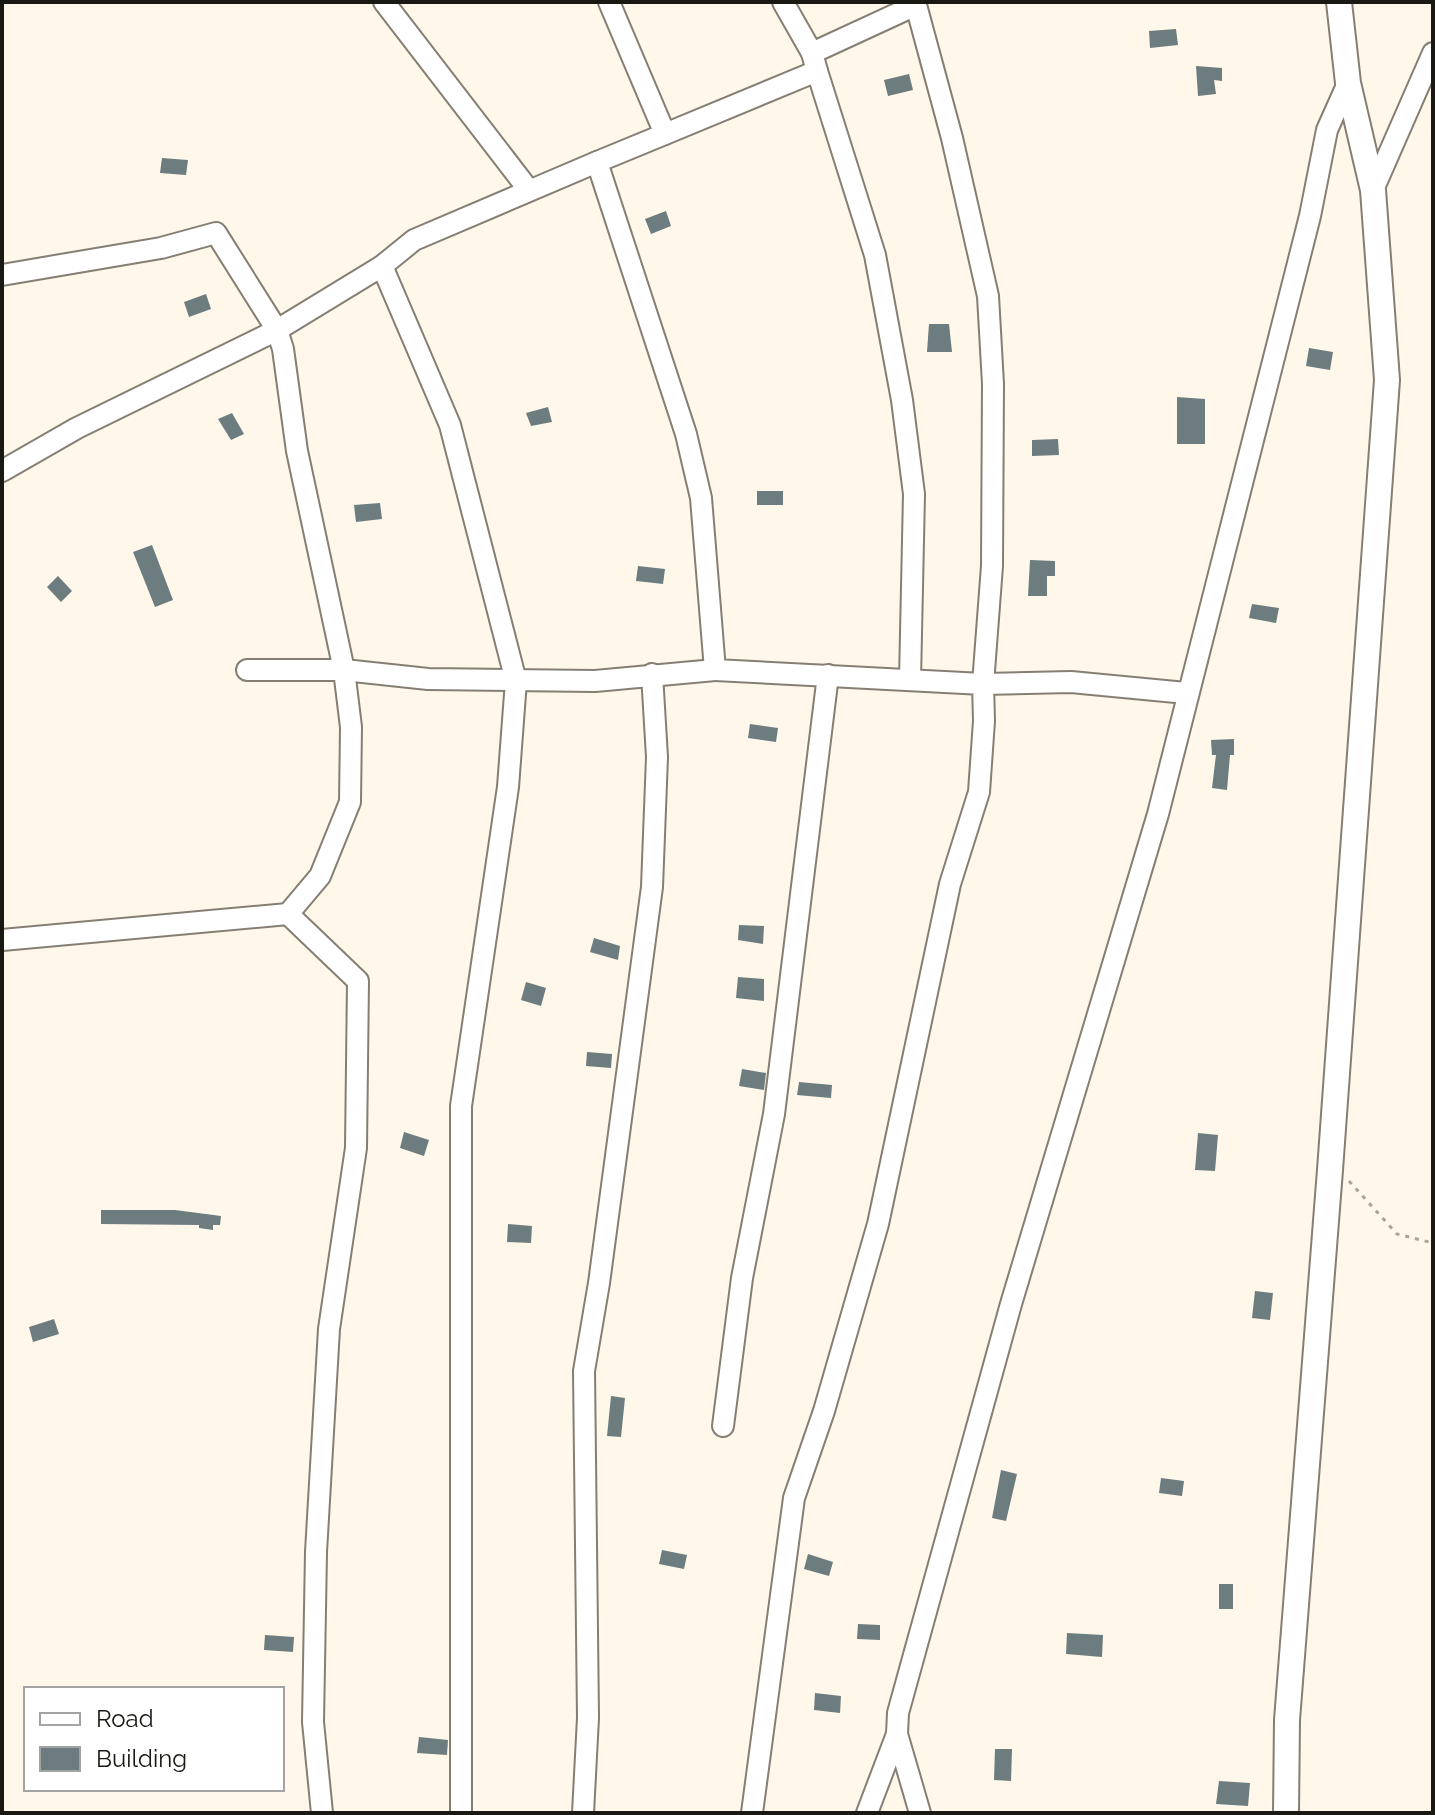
<svg xmlns="http://www.w3.org/2000/svg" width="1435" height="1815" font-family="Raleway,sans-serif">
<style>
.building{fill:#6c7c7f}
.lines{fill:none;stroke-linecap:round;stroke-linejoin:round}
.minor-casing{stroke:#857f73;stroke-width:24}
.major-casing{stroke:#857f73;stroke-width:28}
.path{stroke:#a9a49a;stroke-width:3;stroke-dasharray:4 6;stroke-linecap:butt}
.minor{stroke:#fff;stroke-width:20}
.major{stroke:#fff;stroke-width:24}
</style>
<rect width="100%" height="100%" fill="#fef7ea"/>
<g class="building">
<path d="M 1176,29 L 1178,45 L 1150,48 L 1149,31 Z"/>
<path d="M 1196,66 L 1222,68 L 1222,81 L 1214,80 L 1216,94 L 1198,96 Z"/>
<path d="M 909,74 L 913,90 L 888,96 L 884,80 Z"/>
<path d="M 162,158 L 188,160 L 186,175 L 160,173 Z"/>
<path d="M 666,211 L 671,226 L 651,234 L 645,219 Z"/>
<path d="M 206,294 L 211,309 L 189,317 L 184,302 Z"/>
<path d="M 929,324 L 949,324 L 952,352 L 927,352 Z"/>
<path d="M 1309,348 L 1333,352 L 1330,370 L 1306,366 Z"/>
<path d="M 1177,397 L 1205,399 L 1205,444 L 1177,444 Z"/>
<path d="M 548,407 L 552,422 L 531,426 L 526,413 Z"/>
<path d="M 232,413 L 244,434 L 231,440 L 218,419 Z"/>
<path d="M 1058,439 L 1059,455 L 1032,456 L 1032,440 Z"/>
<rect x="757" y="491" width="26" height="14"/>
<path d="M 380,503 L 382,519 L 356,522 L 354,505 Z"/>
<path d="M 152,545 L 173,600 L 155,607 L 133,552 Z"/>
<path d="M 1030,560 L 1055,561 L 1055,576 L 1047,576 L 1047,596 L 1028,596 Z"/>
<path d="M 638,566 L 665,569 L 663,584 L 636,581 Z"/>
<path d="M 58,576 L 72,591 L 61,602 L 47,587 Z"/>
<path d="M 1252,604 L 1279,608 L 1276,623 L 1249,618 Z"/>
<path d="M 750,724 L 778,728 L 776,742 L 748,738 Z"/>
<path d="M 1234,739 L 1234,755 L 1230,755 L 1227,790 L 1212,788 L 1216,755 L 1212,755 L 1211,740 Z"/>
<path d="M 739,925 L 764,926 L 763,944 L 738,940 Z"/>
<path d="M 594,938 L 620,946 L 618,960 L 590,952 Z"/>
<path d="M 738,977 L 764,979 L 764,1001 L 736,998 Z"/>
<path d="M 526,982 L 546,988 L 541,1006 L 521,1000 Z"/>
<path d="M 587,1052 L 612,1054 L 611,1068 L 586,1066 Z"/>
<path d="M 742,1069 L 766,1073 L 764,1090 L 739,1086 Z"/>
<path d="M 799,1082 L 832,1085 L 831,1098 L 797,1095 Z"/>
<path d="M 404,1132 L 429,1140 L 424,1156 L 400,1148 Z"/>
<path d="M 1198,1133 L 1218,1135 L 1215,1171 L 1195,1170 Z"/>
<path d="M 101,1210 L 175,1210 L 221,1216 L 220,1225 L 213,1225 L 213,1230 L 199,1228 L 199,1225 L 101,1224 Z"/>
<path d="M 508,1224 L 532,1226 L 531,1243 L 507,1242 Z"/>
<path d="M 1255,1291 L 1273,1293 L 1270,1320 L 1252,1318 Z"/>
<path d="M 54,1319 L 59,1334 L 33,1342 L 29,1327 Z"/>
<path d="M 611,1396 L 625,1398 L 621,1437 L 607,1436 Z"/>
<path d="M 1001,1470 L 1017,1474 L 1006,1521 L 992,1518 Z"/>
<path d="M 1161,1478 L 1184,1481 L 1182,1496 L 1159,1493 Z"/>
<path d="M 662,1550 L 687,1555 L 684,1569 L 659,1564 Z"/>
<path d="M 808,1554 L 833,1562 L 829,1576 L 804,1569 Z"/>
<rect x="1219" y="1584" width="14" height="25"/>
<path d="M 858,1624 L 880,1625 L 880,1640 L 857,1639 Z"/>
<path d="M 1067,1633 L 1103,1635 L 1102,1657 L 1066,1654 Z"/>
<path d="M 265,1635 L 294,1637 L 293,1652 L 264,1650 Z"/>
<path d="M 815,1693 L 841,1696 L 840,1713 L 814,1710 Z"/>
<path d="M 419,1737 L 448,1740 L 447,1755 L 417,1753 Z"/>
<path d="M 995,1749 L 1012,1749 L 1011,1781 L 994,1780 Z"/>
<path d="M 1219,1781 L 1250,1783 L 1248,1806 L 1216,1804 Z"/>
</g>
<g class="lines">
<g class="minor-casing">
<g id="minor">
<path d="M 384,2 L 528,189"/>
<path d="M 609,2 L 665,134 L 817,71 L 812,53 L 916,5 L 952,138 L 988,296 L 993,384 L 992,566 L 983,684 L 1071,682 L 1186,693"/>
<path d="M 783,2 L 812,53"/>
<path d="M 817,71 L 875,255 L 902,400 L 914,494 L 910,680"/>
<path d="M 665,134 L 597,162 L 686,434 L 701,498 L 715,670 L 983,684 L 984,721 L 979,792 L 950,884 L 878,1224 L 824,1411 L 794,1498 L 752,1813"/>
<path d="M 1373,190 L 1433,53"/>
<path d="M 382,266 L 450,425 L 516,681 L 508,787 L 461,1106 L 461,1813"/>
<path d="M 2,275 L 161,248 L 216,233 L 277,330 L 283,349 L 297,451 L 344,670 L 351,727 L 350,802 L 320,876 L 288,914"/>
<path d="M 2,471 L 77,428 L 277,330 L 382,266 L 414,240 L 597,162"/>
<path d="M 247,670 L 344,670 L 428,679 L 595,681 L 715,670"/>
<path d="M 2,940 L 288,914 L 358,981 L 356,1148 L 329,1329 L 316,1552 L 313,1722 L 322,1813"/>
<path d="M 723,1426 L 742,1278 L 774,1114 L 828,675"/>
<path d="M 897,1734 L 920,1813"/>
<path d="M 583,1813 L 588,1718 L 584,1371 L 599,1283 L 652,887 L 657,757 L 652,674"/>
<path d="M 867,1813 L 897,1734 L 898,1713 L 1011,1304 L 1158,814 L 1310,216 L 1327,130 L 1348,83"/>
</g>
</g>
<g class="major-casing">
<path id="major" d="M 1286,1813 L 1287,1720 L 1330,1170 L 1387,380 L 1373,190 L 1348,83 L 1339,2"/>
</g>
<path class="path" d="M 1349,1181 L 1397,1234 L 1433,1243"/>
<use href="#minor" class="minor"/>
<use href="#major" class="major"/>
</g>
<rect width="1435" height="1815" fill="none" stroke="#1a1813" stroke-width="8"/>
<rect x="24" y="1687" width="260" height="104" fill="#ffffff" stroke="#a3a3a1" stroke-width="2"/>
<rect x="40" y="1713" width="40" height="12" fill="#ffffff" stroke="#a3a3a1" stroke-width="2"/>
<text x="96" y="1727" font-size="24" fill="#1a1813">Road</text>
<rect x="40" y="1747" width="40" height="24" fill="#6c7c7f" stroke="#a3a3a1" stroke-width="2"/>
<text x="96" y="1767" font-size="24" fill="#1a1813">Building</text>
</svg>
